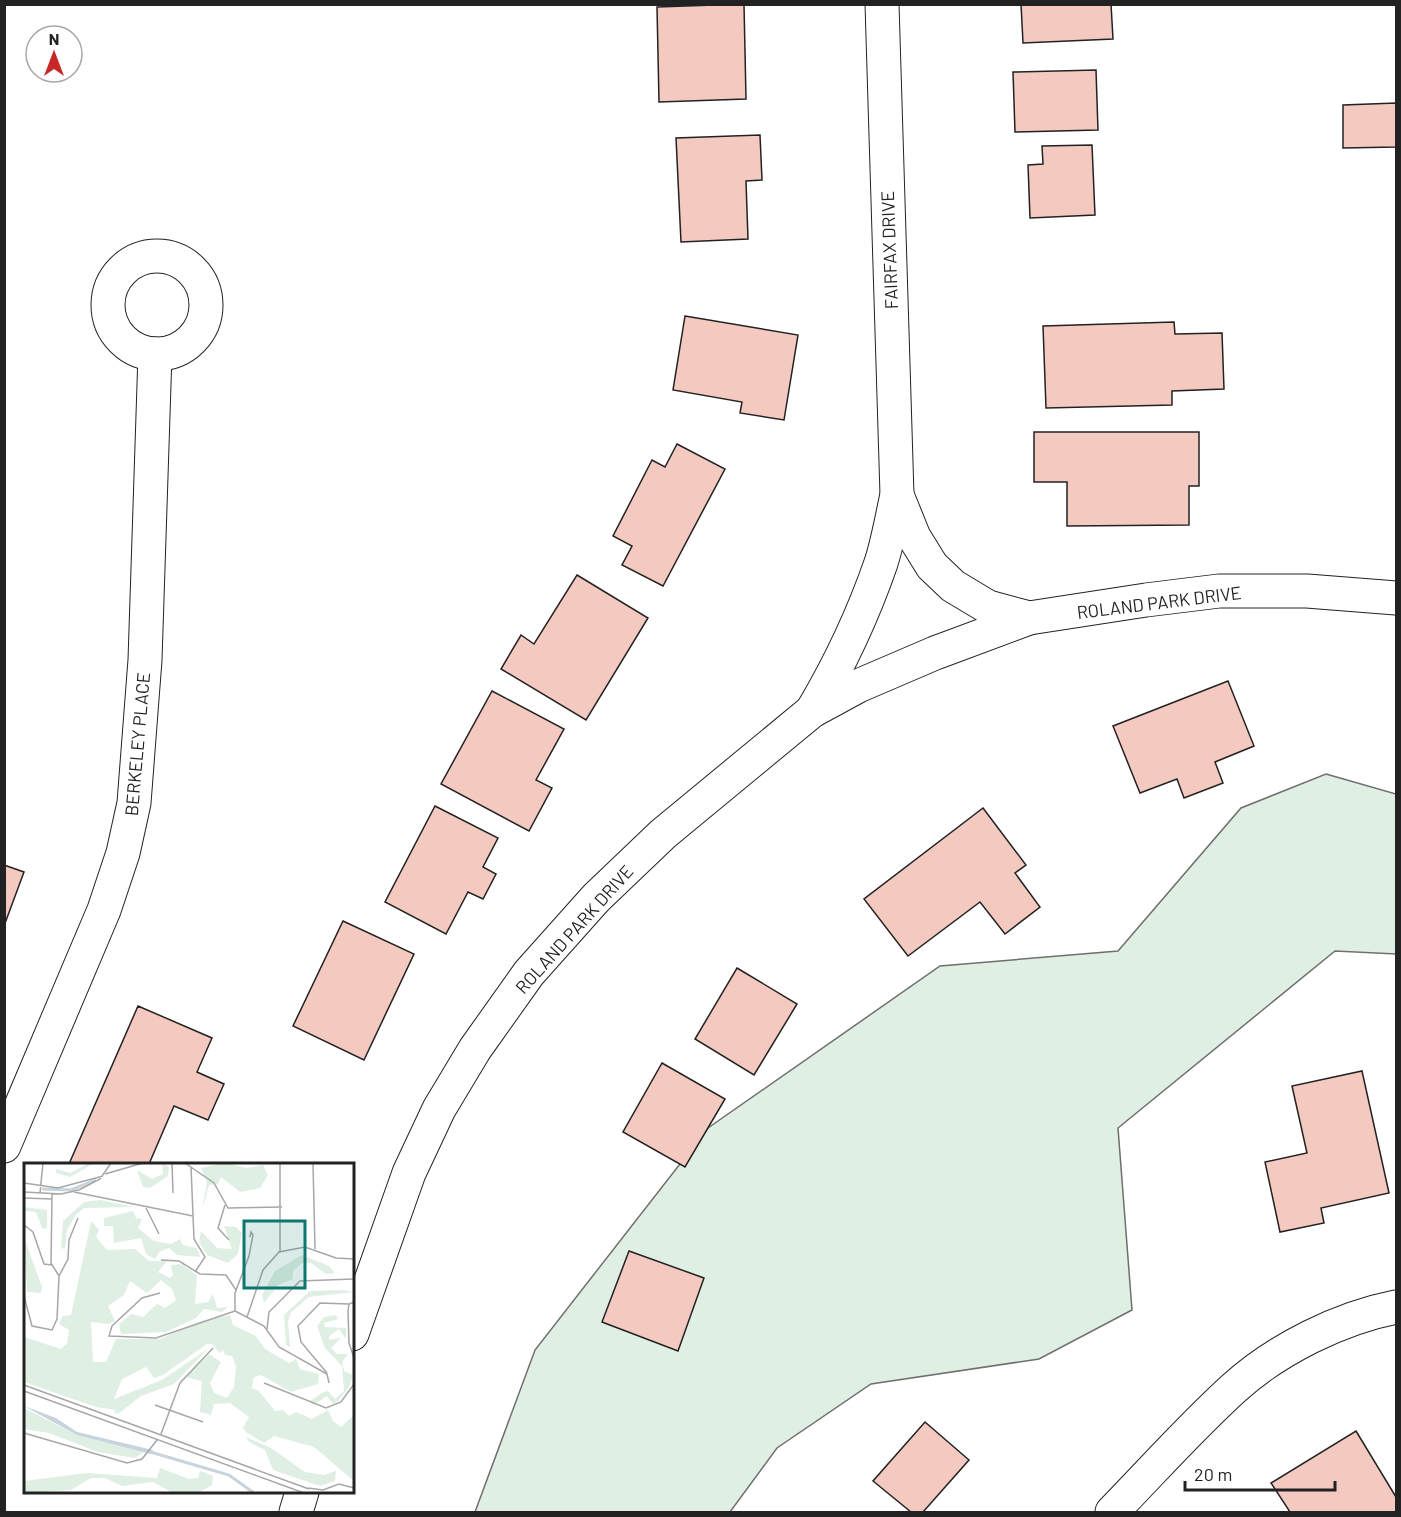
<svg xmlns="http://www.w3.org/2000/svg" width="1401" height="1517" font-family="Barlow,sans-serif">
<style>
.green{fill:#e0efe3;stroke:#6f6f6f;stroke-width:1.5}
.building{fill:#f3c9c0;stroke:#222;stroke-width:1.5}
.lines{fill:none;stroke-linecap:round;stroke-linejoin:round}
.minor-casing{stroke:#222;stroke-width:35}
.minor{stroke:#fff;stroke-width:33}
.labels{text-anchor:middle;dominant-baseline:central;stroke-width:4.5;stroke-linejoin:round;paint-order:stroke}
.street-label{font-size:18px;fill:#222;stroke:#fff}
.inset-river{fill:none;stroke:#c7d3dd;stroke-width:3}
.inset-road{fill:none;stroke:#a7a7a7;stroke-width:1.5}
.view{fill:#0f766e;fill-opacity:0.15;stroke:#0f766e;stroke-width:3}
.inset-edge{fill:none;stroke:#222;stroke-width:3}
</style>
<rect width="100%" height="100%" fill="#fff"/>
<path class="green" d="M 1326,774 L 1396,794 L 1396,954 L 1335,951 L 1118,1128 L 1132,1310 L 1039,1359 L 871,1384 L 777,1448 L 730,1512 L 475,1512 L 535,1350 L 708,1128 L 940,966 L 1118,951 L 1241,808 Z"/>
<g class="building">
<path d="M 744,4 L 746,99 L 659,102 L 657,7 Z"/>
<path d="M 1021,4 L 1111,4 L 1113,39 L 1023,43 Z"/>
<path d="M 1096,70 L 1098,130 L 1015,132 L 1013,72 Z"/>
<path d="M 1396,103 L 1396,147 L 1343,148 L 1343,105 Z"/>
<path d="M 760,135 L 762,180 L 746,181 L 748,239 L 681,242 L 676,138 Z"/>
<path d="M 1092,145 L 1095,215 L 1030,218 L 1028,165 L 1043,164 L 1042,146 Z"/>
<path d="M 685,316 L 798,335 L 784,420 L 740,413 L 742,402 L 673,390 Z"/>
<path d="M 1174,322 L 1175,334 L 1222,333 L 1224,389 L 1172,391 L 1172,405 L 1046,408 L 1043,326 Z"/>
<path d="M 1034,432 L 1199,432 L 1199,486 L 1189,486 L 1189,525 L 1067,526 L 1067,482 L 1034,482 Z"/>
<path d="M 677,444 L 725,469 L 663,586 L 622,565 L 632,546 L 613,536 L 652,460 L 665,467 Z"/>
<path d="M 577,575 L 648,618 L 586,720 L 501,669 L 521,635 L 534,644 Z"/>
<path d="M 1228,681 L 1254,746 L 1215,762 L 1223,783 L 1184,798 L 1177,779 L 1140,793 L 1113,726 Z"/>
<path d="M 492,691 L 564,729 L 536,780 L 552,788 L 529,831 L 441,784 Z"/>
<path d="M 435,806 L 498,838 L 483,867 L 496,874 L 483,899 L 468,892 L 446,934 L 385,902 Z"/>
<path d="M 983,808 L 1026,865 L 1015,873 L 1040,907 L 1005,934 L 980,902 L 908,956 L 864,899 Z"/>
<path d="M 4,865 L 24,872 L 4,926 Z"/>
<path d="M 343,921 L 414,954 L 364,1060 L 293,1026 Z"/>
<path d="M 737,968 L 797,1004 L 754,1075 L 695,1039 Z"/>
<path d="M 138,1006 L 212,1038 L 197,1072 L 224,1084 L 208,1120 L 174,1106 L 149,1164 L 69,1164 Z"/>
<path d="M 662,1063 L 725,1099 L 685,1167 L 623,1132 Z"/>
<path d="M 1362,1071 L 1389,1193 L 1321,1208 L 1324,1223 L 1280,1232 L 1265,1162 L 1307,1153 L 1292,1086 Z"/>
<path d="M 629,1251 L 704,1278 L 678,1351 L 602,1322 Z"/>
<path d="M 925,1422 L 969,1460 L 923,1512 L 911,1512 L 873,1481 Z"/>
<path d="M 1356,1431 L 1396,1497 L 1396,1512 L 1290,1512 L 1271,1483 Z"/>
</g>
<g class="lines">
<g class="minor-casing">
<g id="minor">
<circle cx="157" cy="305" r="49"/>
<path d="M 897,495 L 914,537 L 932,566 L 953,586 L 988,607 L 1029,618"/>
<path d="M 812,711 C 840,664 863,615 881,563 C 888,541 892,517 897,495 L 882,4"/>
<path d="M 4,1146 L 104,910 L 123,853 L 134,803 L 145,660 L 155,354"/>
<path d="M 352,1334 L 409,1173 L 439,1109 L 475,1049 L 529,973 L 596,898 L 663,834 L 812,711 L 858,686 L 935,653 L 1029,618 L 1146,600 L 1219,591 L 1307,591 L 1396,598"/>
<path d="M 296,1512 L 302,1492"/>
<path d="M 1112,1512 C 1152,1471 1191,1427 1234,1388 C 1277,1349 1340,1318 1396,1307"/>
</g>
</g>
<use href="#minor" class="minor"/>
</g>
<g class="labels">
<g class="street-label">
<text transform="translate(889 250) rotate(-92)">FAIRFAX DRIVE</text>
<text transform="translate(1159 602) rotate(-7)">ROLAND PARK DRIVE</text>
<text transform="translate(137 744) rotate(-85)">BERKELEY PLACE</text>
<text transform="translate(574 929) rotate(-48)">ROLAND PARK DRIVE</text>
</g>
</g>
<g transform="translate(24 1163)">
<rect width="330" height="330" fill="#fff"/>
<path d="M 65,0 L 71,0 L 46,14 L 32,10 L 32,6 L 46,10 ZM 138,0 L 145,4 L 144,13 L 126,25 L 119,24 L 113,7 L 128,16 L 139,11 ZM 201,0 L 223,5 L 239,2 L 244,12 L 236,25 L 216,29 L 197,14 L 194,21 L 185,22 L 178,47 L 183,19 L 177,5 ZM 76,37 L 111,44 L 60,45 L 51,53 L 43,67 L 41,86 L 37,85 L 39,58 L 60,39 ZM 0,44 L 23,47 L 23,66 L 18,65 L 12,49 L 0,48 ZM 109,48 L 112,55 L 118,56 L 114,65 L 130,78 L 147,81 L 156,76 L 159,82 L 172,85 L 177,94 L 153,92 L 145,85 L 135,89 L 131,96 L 122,91 L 117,75 L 90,80 L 89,63 L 80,63 L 80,55 ZM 67,58 L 75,67 L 72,74 L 83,87 L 111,86 L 125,98 L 143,98 L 134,109 L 146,115 L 149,112 L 147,102 L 157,101 L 173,112 L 171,141 L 184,139 L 189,131 L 193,145 L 204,144 L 198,149 L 180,146 L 172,155 L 142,169 L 97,171 L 95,161 L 107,151 L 119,154 L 133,141 L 141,145 L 152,137 L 148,126 L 137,117 L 123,130 L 106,118 L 100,132 L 84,143 L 91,158 L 85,161 L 67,159 L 69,199 L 82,199 L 92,176 L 136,176 L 177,158 L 206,152 L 209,162 L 232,173 L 241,186 L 265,200 L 272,196 L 276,206 L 295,211 L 294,221 L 267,229 L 237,212 L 230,214 L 228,225 L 235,228 L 251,248 L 259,247 L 265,253 L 272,249 L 288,256 L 304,247 L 309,258 L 317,264 L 330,252 L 330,318 L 290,284 L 250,273 L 240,280 L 222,269 L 219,265 L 225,254 L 206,240 L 190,241 L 187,252 L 176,249 L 178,218 L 162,214 L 156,225 L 161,214 L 185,191 L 197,199 L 186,220 L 190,230 L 203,235 L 210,224 L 212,204 L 208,193 L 201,192 L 199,187 L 196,190 L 188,181 L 183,181 L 139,212 L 130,215 L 122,204 L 98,216 L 90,236 L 138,217 L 185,185 L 150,221 L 117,233 L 94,251 L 89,249 L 92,247 L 72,244 L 0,219 L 0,174 L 37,186 L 43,180 L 45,167 L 35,161 L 39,153 L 47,152 ZM 200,63 L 212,64 L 218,70 L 214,91 L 204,100 L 183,92 L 175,79 L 177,68 L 193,85 L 208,86 ZM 0,74 L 18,124 L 17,130 L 3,129 ZM 278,92 L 305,103 L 311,110 L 302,111 L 287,100 L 278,100 L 269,108 L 269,116 L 254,122 L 240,140 L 238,132 L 251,108 ZM 319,127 L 329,129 L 285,134 L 267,149 L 264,158 L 266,184 L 262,182 L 260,152 L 286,128 ZM 312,152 L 314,156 L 300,160 L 301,164 L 322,165 L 322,176 L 315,166 L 305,173 L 305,177 L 317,175 L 307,185 L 313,191 L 324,191 L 318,199 L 320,208 L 329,212 L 325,224 L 313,239 L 309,241 L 303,233 L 289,242 L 286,238 L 298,230 L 304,228 L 311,236 L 320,228 L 318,203 L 301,185 L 293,163 L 300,154 ZM 0,245 L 53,272 L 120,289 L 111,295 L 74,289 L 25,270 L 0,266 ZM 222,274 L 247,285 L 281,309 L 300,312 L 312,308 L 311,318 L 296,323 L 249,307 L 241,287 L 225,279 ZM 136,305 L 165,316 L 174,315 L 176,308 L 180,309 L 189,313 L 188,322 L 174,330 L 149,330 L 129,319 L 98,323 L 81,315 L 67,315 L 47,327 L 0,330 L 0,318 L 63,310 L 133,315 Z" fill="#e0efe3"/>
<path d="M 0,243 L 32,255 L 53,269 L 129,287 L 127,291 L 53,272 Z" fill="#c7d3dd"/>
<path class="inset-river" d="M 18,26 L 47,27 L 72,17M 123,288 L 205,312 L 230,330"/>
<path class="inset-road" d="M 148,0 L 149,30M 161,0 L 190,20 L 204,45 L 258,44M 289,0 L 291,86M 167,4 L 170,76 L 181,94 L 171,109M 81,11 L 119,0M 0,20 L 34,25 L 79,13M 0,29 L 37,31 L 55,27 L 76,16 L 87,0M 50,29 L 169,53M 16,30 L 19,0M 28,31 L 27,100 L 35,113M 0,35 L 28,36M 201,42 L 194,65 L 205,77M 122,45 L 135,71M 0,62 L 9,69 L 20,101 L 28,102M 256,88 L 256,0M 137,97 L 155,98 L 176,111 L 202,112 L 212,127M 35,113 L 44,96 L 45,77 L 54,55M 136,130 L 118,135 L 88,163 L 85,173 L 132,175 L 211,148M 0,133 L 8,163 L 28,167 L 33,156 L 35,113M 330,139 L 325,141 L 324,148 L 325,180 L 330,195M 211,148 L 240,163 L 255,184 L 303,211 L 305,220M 211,148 L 211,130 L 225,93 L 229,72 L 227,69 L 226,74M 223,154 L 239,107 L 255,89 L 281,84 L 312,95 L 330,96M 243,166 L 245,149 L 276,118 L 330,116M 303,210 L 277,179 L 274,163 L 296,140 L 325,141M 0,222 L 285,326M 245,222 L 240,220 L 302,245 L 317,239 L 330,221M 0,228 L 280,330M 131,242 L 179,259M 0,270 L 103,300 L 118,296 L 133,277M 137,271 L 156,220 L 189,185M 284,325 L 299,327 L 315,321 L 330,325"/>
<path class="view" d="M 220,58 L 281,58 L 281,125 L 220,125 Z"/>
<rect width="330" height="330" class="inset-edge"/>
</g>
<rect width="1401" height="1517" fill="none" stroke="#222222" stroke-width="12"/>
<g transform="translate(54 54)"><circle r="28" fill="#ffffff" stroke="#a7a7a7" stroke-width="1.5"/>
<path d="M0-4.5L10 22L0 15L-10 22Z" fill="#c62828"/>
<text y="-9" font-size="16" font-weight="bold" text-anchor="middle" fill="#222222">N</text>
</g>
<path d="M1185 1481v9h150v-9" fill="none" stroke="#222222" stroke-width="3"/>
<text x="1194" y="1481" font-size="18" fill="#222222" stroke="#ffffff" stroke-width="4.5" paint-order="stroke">20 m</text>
</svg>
